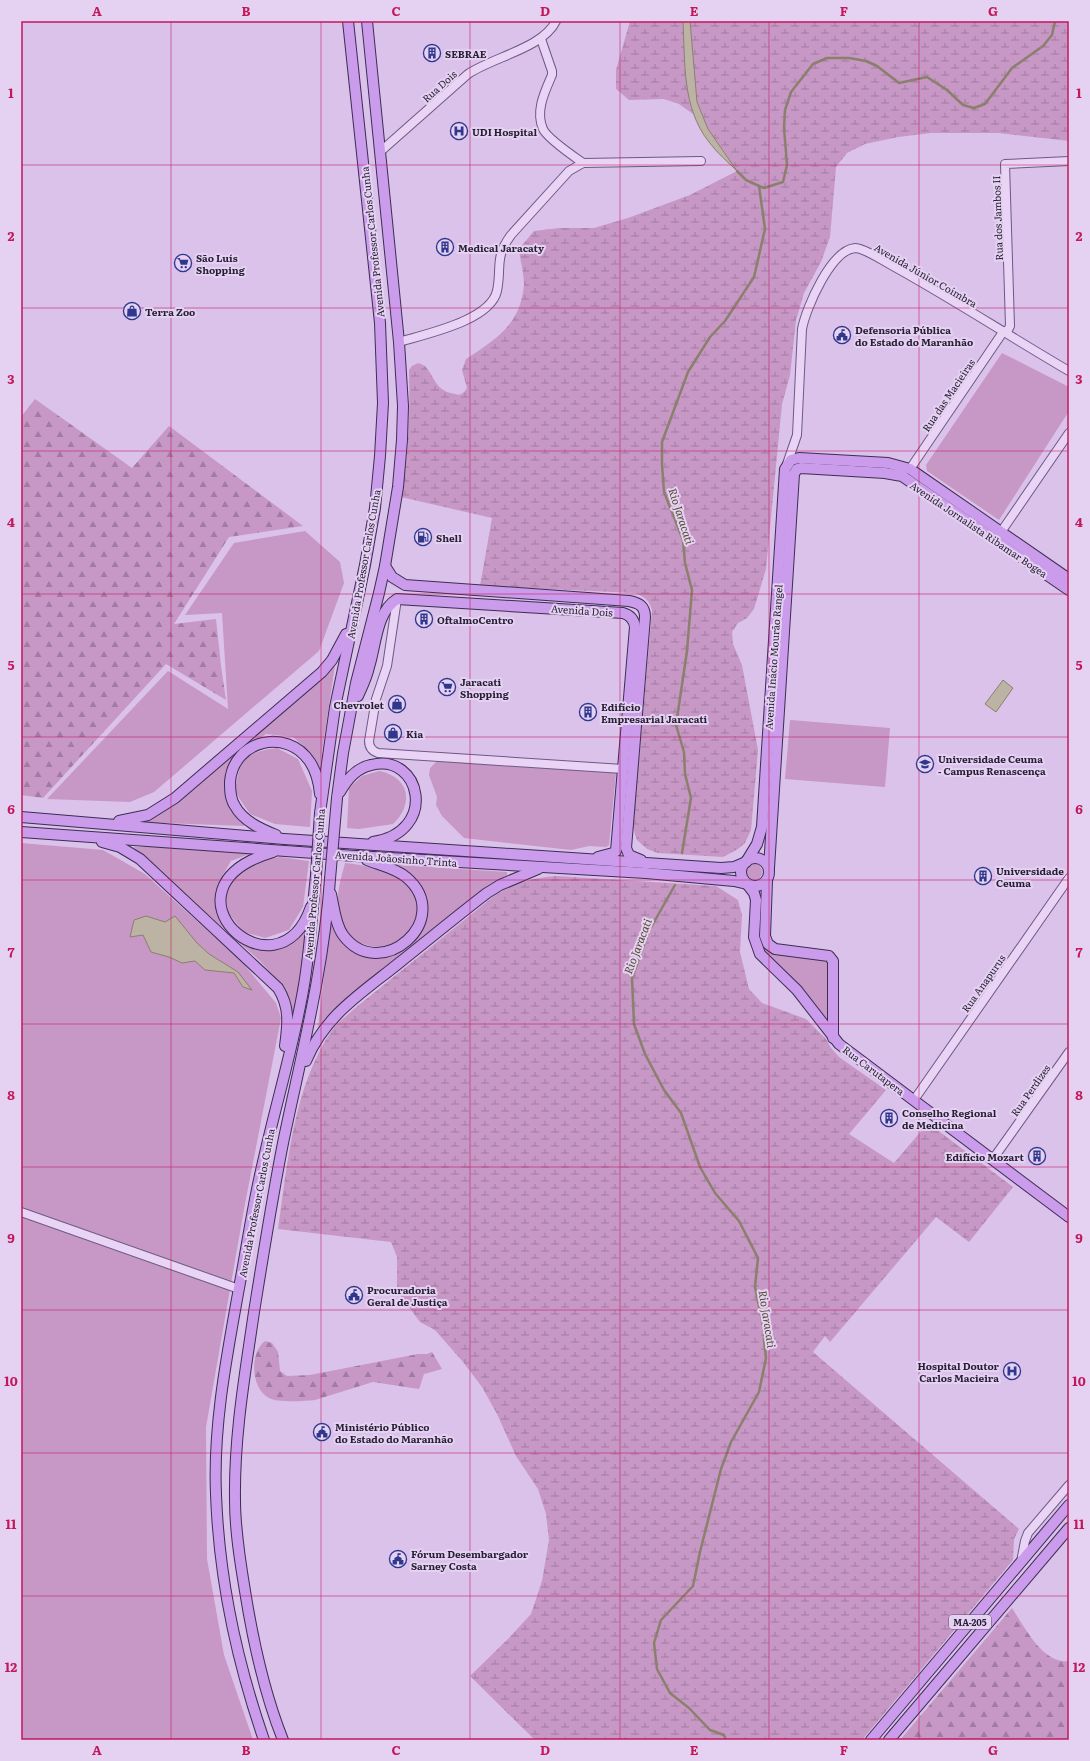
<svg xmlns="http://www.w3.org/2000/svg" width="1090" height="1761" font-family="Literata,serif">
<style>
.green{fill:#c797c6}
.forest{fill:url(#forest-firs)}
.wetland{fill:url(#wetland-marsh)}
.water{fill:#bdb3a4;stroke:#8a806c}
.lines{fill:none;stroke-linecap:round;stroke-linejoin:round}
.stream{stroke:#8a806c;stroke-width:2.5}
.minor-casing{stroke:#6c5a83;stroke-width:10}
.major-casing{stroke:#3b2e51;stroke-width:12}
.minor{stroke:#e9d4f6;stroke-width:8}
.major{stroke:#cb9bec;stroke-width:10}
.major-bridge-casing{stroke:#3b2e51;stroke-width:12;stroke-linecap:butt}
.major-bridge{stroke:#cb9bec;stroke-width:10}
.grid{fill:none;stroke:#c2185b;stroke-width:1;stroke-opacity:0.55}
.labels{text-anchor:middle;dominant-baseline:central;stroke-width:4;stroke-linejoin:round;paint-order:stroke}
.shield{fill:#e5d1f2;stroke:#5f546c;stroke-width:1}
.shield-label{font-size:9px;font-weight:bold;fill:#261e33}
.poi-label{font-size:10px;font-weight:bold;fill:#261e33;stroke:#e5d1f2;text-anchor:start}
.street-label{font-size:10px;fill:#261e33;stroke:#e5d1f2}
.water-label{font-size:11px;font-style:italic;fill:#524c2e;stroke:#e5d1f2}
.neatline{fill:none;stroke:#c2185b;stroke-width:1.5}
.grid-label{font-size:13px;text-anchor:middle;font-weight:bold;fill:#c2185b}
</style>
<defs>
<pattern id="forest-firs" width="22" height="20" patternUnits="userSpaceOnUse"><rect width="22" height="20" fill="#c797c6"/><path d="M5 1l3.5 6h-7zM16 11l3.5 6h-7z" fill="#a17ba1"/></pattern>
<pattern id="wetland-marsh" width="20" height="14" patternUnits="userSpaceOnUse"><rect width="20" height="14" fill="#c797c6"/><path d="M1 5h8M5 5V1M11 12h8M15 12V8" fill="none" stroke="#a17ba1"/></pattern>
</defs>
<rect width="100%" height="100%" fill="#dac2ea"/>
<g class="green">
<path d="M 1002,353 L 1069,387 L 1069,411 L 999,520 L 927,471 L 926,465 Z"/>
<path d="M 305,531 L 340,562 L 344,583 L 319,651 L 154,792 L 130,802 L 47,799 L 168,671 L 228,709 L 222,613 L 185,615 L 234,543 Z"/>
<path d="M 335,665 L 319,772 L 310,752 L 293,737 L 266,734 L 233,758 L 225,772 L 226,802 L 245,826 L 134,822 L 151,817 L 279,714 Z"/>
<path d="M 790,720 L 890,728 L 885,787 L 785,779 Z"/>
<path d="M 277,748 L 298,759 L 312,791 L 310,827 L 275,824 L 250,814 L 235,792 C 239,761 244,752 277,748 Z"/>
<path d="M 437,761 L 616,773 L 609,845 L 606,847 L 589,846 L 571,850 L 464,838 L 442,816 L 436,805 L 437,797 L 429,775 L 430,768 Z"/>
<path d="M 379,771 C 410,777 414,804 393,824 L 359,829 L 347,828 L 349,788 L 362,776 Z"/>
<path d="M 21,843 L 103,850 L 145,874 L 242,962 L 276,1003 L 281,1018 L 244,1209 L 206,1427 L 207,1559 L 224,1655 L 253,1740 L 21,1740 Z"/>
<path d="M 133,847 L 167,847 L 252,853 L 231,861 L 219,882 L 215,903 L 221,920 L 231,934 L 253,948 L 278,947 L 293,938 L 304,930 L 304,951 L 296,1011 L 292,1019 L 291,1007 L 283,987 L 261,962 Z"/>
<path d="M 280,857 L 309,861 L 303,907 L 289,930 L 265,938 L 244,932 L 229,914 L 225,894 L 237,873 L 256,861 Z"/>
<circle cx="753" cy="872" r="9"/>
<path d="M 345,863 C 362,865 382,868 398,876 C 405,880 414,892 416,900 C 431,948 343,974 338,902 C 337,890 342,875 345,863 Z"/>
<path d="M 397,865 L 507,872 L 507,875 L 488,885 L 350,994 L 318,1027 L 330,923 L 336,935 L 349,949 L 359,955 L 379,958 L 397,952 L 426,911 C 426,887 417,877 397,865 Z"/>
<path d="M 766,948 L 829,961 L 828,1020 L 804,989 L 766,953 L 764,950 Z"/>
</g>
<g class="forest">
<path d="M 35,399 L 132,468 L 169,426 L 303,526 L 229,537 L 174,624 L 216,619 L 221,666 L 226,700 L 166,664 L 43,798 L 21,795 L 21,417 Z"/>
<path d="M 265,1341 L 272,1343 L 278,1352 L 280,1371 L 287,1376 L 310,1375 L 418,1354 L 427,1354 L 432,1352 L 442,1369 L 424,1374 L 419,1389 L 373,1382 L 315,1400 C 305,1401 278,1403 269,1398 C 251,1389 249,1353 265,1341 Z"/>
<path d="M 1012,1608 C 1024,1626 1043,1665 1069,1661 L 1069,1740 L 900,1740 Z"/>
</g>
<g class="wetland">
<path d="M 630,21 L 683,21 L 687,85 L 693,114 L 679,104 L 664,99 L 629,100 L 616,89 L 616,70 Z"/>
<path d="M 690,21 L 1069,21 L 1069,141 L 998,133 L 931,133 L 898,137 L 865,144 L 847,153 L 836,167 L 830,237 L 821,262 L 804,293 L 796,320 L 790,375 L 782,404 L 766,569 L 754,609 L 747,618 L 738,623 L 732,632 L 733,644 L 742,665 L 758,750 L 751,830 L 745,843 L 738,849 L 723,857 L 658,853 L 647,849 L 637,840 L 633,828 L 652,610 C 649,600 645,597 635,593 L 480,586 L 492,518 L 401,497 C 409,455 410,413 409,370 L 412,366 L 418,363 C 421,364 424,365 426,367 C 436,380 436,391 455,394 C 461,396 464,393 467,388 L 462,370 L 466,359 C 497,339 521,324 524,284 C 524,273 520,260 519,249 L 534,231 L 560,228 L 594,228 L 628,218 L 690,195 L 737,171 L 708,129 L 697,102 Z"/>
<path d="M 556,876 L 716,886 L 738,900 L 742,915 L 740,952 L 749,989 L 762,1003 L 806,1019 L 826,1039 L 831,1048 L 839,1057 L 886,1090 L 849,1134 L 894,1163 L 928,1123 L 1013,1187 L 969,1242 L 936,1217 L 830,1342 L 825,1336 L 813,1352 L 1019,1529 L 1014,1539 L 1013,1560 L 862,1740 L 535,1740 L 470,1676 L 508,1639 L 531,1614 L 542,1581 L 549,1540 L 546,1514 L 538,1489 L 516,1456 L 497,1414 L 482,1387 L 463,1362 L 435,1330 L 420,1322 L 397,1291 L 397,1257 L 391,1242 L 278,1229 C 288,1162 293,1088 332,1030 C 338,1022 347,1016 354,1009 L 494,896 C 518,881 528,879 556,876 Z"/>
</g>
<g class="water">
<path d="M 683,21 L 690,21 L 697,102 L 708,129 L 737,171 C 728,162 717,153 709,142 C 682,108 685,62 683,21 Z"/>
<path d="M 1003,680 L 1013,688 L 996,712 L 985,704 Z"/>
<path d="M 146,916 L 165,922 L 175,916 L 197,943 L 209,954 L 238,972 L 252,990 L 243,987 L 234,973 L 205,970 L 195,961 L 182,963 L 169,957 L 151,952 L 143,935 L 130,937 L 134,920 Z"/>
</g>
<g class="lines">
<g class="stream">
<path d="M 759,186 L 764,188 L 783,182 L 787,165 L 784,128 L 785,110 L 791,92 L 813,64 L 827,58 L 849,58 L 866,61 L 877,66 L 899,83 L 927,77 L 947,90 L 963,105 L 974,108 L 985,104 L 1012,68 L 1043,46 L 1052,35 L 1055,21"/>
<path d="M 682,853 L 691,798 L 685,774 L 684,752 L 676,725 L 687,651 L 692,590 L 685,563 L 683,540 L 664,492 L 662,465 L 662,442 L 688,372 L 710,337 L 725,321 L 754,277 L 765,229 L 759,186 L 746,180 L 737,171"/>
<path d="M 675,885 L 649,931 L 632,978 L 634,1024 L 645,1054 L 664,1090 L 681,1113 L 700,1167 L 715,1193 L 739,1221 L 758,1258 L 755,1287 L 764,1330 L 764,1340 L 766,1358 L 759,1392 L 731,1442 L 721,1469 L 700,1552 L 693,1586 L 661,1620 L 654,1643 L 657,1669 L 670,1693 L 689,1708 L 710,1730 L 724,1735 L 726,1740"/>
</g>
<g class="minor-casing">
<g id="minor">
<path d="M 541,39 L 552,71 L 552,75 C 545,91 535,111 543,129 C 547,138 573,156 583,163"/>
<path d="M 381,151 L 468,74 C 493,57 543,48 556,21"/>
<path d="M 399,342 C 425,334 490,321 497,291 C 502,267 494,258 511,235 L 569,171 L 583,163 L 701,161"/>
<path d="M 787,464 L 797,435 L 802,329 C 806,308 831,250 855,248 C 864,248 882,260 891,265 C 951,298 1009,336 1069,371"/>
<path d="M 910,469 L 1003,332 L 1008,330 L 1010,326 L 1005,164 L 1069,161"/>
<path d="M 1001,532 L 1069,433"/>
<path d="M 397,599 L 387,666 L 376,699 L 369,741 C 369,747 372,751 378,753 L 623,769"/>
<path d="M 914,1100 L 1069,878"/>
<path d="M 993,1159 L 1069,1052"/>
<path d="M 21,1212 L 239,1289"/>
<path d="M 1021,1562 L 1025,1541 L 1028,1533 L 1069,1485"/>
</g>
</g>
<g class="major-casing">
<g id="major">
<path d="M 385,566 L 392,577 L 405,585 L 629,601 C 639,603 645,606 645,617 L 626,848 L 629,855 L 641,860"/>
<path d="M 358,696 C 362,687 367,677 369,667 C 376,646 376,612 397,599 L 623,613 C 630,615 634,619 635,627 L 616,851 L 613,853 L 598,857"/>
<path d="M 340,792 C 347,779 356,768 371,765 C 421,752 439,832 373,842"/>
<path d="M 337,798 L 343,753 L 356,683 L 379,593 L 385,566 L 398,487 L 402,440 L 403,406 L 399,342 L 367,21"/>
<path d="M 320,813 L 335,707 L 365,565 L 375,508 L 380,456 L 383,403 L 380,323 L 348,21"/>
<path d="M 21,817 L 284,839 L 721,868 L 734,867 L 746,862"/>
<path d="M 119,821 L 148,815 L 175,798 L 322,672 L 332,660 L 346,634"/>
<path d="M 21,832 L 356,856 L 646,873 L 734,881 L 747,884"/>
<path d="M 276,835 C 261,829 243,821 235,806 C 230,799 230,790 230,782 C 233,740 287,727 310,762 C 316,771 319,783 320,794"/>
<path d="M 102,842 L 120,847 L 140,859 L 278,988 C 290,1007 288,1024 285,1046"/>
<path d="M 273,852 C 150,888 277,1005 311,907"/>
<circle cx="755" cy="872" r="14"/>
<path d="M 746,862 L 757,844 L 762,827 L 785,469 L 791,460 L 799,458 L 888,463 L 910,469 L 1069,579"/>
<path d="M 769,868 L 794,474 L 797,469 L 801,468 L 885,473 L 902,476 L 1069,590"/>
<path d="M 767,881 L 765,936 L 768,944 L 775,949 L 829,956 L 833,961 L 833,1038"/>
<path d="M 747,884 L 754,893 L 756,900 L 754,937 L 760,954 L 797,990 L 839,1044 L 1069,1217"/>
<path d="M 331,894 C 334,907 335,924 343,935 C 380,985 456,919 406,877 C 395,868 380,865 367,860"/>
<path d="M 306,1061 C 325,1015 362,993 399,963 C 428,940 457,916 487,893 L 500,885 L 538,869"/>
<path d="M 264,1740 C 236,1659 219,1580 216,1494 C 213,1425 227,1355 239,1288 C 247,1246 253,1203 263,1162 C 276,1103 294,1045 304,985 C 310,949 312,912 316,875"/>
<path d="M 283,1740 C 264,1693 253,1641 245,1591 C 240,1561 235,1530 235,1500 C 234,1436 245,1374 254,1312 C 263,1256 272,1199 283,1143 C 301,1056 324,969 330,879"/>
<path d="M 871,1740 L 1069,1505"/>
<path d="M 889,1740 L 1069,1528"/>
</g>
</g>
<use href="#minor" class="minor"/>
<use href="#major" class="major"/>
<g class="major-bridge-casing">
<g id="major-bridge">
<path d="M 316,875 L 320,813"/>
<path d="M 330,879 L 337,798"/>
</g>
</g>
<use href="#major-bridge" class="major-bridge"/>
</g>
<path class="grid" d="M 171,21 L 171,1740M 321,21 L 321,1740M 470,21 L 470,1740M 620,21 L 620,1740M 769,21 L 769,1740M 919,21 L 919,1740M 21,165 L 1069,165M 21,308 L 1069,308M 21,451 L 1069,451M 21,594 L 1069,594M 21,737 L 1069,737M 21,880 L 1069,880M 21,1024 L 1069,1024M 21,1167 L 1069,1167M 21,1310 L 1069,1310M 21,1453 L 1069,1453M 21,1596 L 1069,1596"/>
<defs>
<g id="building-ring" transform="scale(0.9)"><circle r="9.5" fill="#e5d1f2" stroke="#2f388d" stroke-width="1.5"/><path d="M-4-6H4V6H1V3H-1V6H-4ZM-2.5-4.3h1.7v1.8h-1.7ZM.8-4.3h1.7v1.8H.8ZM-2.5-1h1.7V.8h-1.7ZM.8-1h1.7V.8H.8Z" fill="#2f388d"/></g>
<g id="hospital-ring" transform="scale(0.9)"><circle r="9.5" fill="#e5d1f2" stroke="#2f388d" stroke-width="1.5"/><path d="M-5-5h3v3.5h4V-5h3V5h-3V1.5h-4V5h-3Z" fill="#2f388d"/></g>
<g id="supermarket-ring" transform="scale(0.9)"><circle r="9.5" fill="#e5d1f2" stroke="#2f388d" stroke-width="1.5"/><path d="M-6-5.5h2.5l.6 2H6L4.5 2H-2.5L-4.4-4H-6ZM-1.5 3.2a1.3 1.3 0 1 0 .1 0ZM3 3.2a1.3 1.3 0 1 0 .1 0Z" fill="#2f388d"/></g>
<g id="shop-ring" transform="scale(0.9)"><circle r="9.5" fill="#e5d1f2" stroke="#2f388d" stroke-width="1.5"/><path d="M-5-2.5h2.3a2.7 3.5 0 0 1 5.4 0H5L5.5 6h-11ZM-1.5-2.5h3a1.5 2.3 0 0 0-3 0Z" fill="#2f388d"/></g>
<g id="civic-ring" transform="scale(0.9)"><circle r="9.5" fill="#e5d1f2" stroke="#2f388d" stroke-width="1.5"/><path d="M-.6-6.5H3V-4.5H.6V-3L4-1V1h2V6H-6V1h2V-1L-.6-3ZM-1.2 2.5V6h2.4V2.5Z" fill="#2f388d"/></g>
<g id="fuel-ring" transform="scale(0.9)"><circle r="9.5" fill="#e5d1f2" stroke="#2f388d" stroke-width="1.5"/><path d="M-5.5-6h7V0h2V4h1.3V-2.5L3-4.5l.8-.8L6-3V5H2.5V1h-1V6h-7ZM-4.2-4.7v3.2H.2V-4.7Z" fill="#2f388d"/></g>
<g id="university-ring" transform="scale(0.9)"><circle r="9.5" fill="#e5d1f2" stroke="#2f388d" stroke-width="1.5"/><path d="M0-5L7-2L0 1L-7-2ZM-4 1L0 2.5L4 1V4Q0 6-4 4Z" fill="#2f388d"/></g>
</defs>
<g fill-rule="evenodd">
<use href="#building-ring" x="432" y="53"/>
<use href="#hospital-ring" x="459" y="131"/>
<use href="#building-ring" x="445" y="247"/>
<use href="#supermarket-ring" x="183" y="263"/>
<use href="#shop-ring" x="132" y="311"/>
<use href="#civic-ring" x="842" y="335"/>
<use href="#fuel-ring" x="423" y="537"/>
<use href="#building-ring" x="424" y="619"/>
<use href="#supermarket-ring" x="447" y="687"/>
<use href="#shop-ring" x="397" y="704"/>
<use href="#building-ring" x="588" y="712"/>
<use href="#shop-ring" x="393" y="733"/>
<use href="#university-ring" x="925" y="764"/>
<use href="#building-ring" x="983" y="876"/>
<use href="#building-ring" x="889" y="1118"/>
<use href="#building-ring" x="1037" y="1156"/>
<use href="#civic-ring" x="354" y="1295"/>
<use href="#hospital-ring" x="1012" y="1371"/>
<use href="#civic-ring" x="322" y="1432"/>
<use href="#civic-ring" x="398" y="1559"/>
</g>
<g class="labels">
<rect class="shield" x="949" y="1615" width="42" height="14" rx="3"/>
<g class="shield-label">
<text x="970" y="1622">MA-205</text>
</g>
<g class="poi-label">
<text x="445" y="53">SEBRAE</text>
<text x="472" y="131">UDI Hospital</text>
<text x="458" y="247">Medical Jaracaty</text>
<text x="196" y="257">São Luís<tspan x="196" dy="12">Shopping</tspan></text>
<text x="145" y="311">Terra Zoo</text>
<text x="855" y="329">Defensoria Pública<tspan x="855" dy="12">do Estado do Maranhão</tspan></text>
<text x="436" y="537">Shell</text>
<text x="437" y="619">OftalmoCentro</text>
<text x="460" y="681">Jaracati<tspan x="460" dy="12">Shopping</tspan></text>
<text x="384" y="704" text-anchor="end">Chevrolet</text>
<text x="601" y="706">Edifício<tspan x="601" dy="12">Empresarial Jaracati</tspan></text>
<text x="406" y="733">Kia</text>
<text x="938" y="758">Universidade Ceuma<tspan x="938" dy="12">- Campus Renascença</tspan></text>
<text x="996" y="870">Universidade<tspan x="996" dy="12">Ceuma</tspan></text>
<text x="902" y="1112">Conselho Regional<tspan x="902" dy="12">de Medicina</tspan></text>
<text x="1024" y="1156" text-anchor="end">Edifício Mozart</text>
<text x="367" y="1289">Procuradoria<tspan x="367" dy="12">Geral de Justiça</tspan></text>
<text x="999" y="1365" text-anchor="end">Hospital Doutor<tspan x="999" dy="12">Carlos Macieira</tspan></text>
<text x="335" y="1426">Ministério Público<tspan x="335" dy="12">do Estado do Maranhão</tspan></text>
<text x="411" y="1553">Fórum Desembargador<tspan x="411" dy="12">Sarney Costa</tspan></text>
</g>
<g class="street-label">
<text transform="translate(439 86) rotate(-42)">Rua Dois</text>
<text transform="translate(997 218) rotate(-92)">Rua dos Jambos II</text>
<text transform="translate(372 242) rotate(-96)">Avenida Professor Carlos Cunha</text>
<text transform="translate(926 275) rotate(30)">Avenida Júnior Coimbra</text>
<text transform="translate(948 395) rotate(-56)">Rua das Macieiras</text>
<text transform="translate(979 529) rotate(34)">Avenida Jornalista Ribamar Bogea</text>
<text transform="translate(363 564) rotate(-80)">Avenida Professor Carlos Cunha</text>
<text transform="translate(582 610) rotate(4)">Avenida Dois</text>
<text transform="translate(773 657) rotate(-86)">Avenida Inácio Mourão Rangel</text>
<text transform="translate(396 858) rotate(4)">Avenida Joãosinho Trinta</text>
<text transform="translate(314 884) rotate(-85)">Avenida Professor Carlos Cunha</text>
<text transform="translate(983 983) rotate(-55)">Rua Anapurus</text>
<text transform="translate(874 1070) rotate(37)">Rua Carutapera</text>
<text transform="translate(1030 1090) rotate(-55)">Rua Perdizes</text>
<text transform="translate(256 1203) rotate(-79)">Avenida Professor Carlos Cunha</text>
</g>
<g class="water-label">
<text transform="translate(682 516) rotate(72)">Rio Jaracati</text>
<text transform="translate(637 946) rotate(-69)">Rio Jaracati</text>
<text transform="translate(768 1319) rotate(81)">Rio Jaracati</text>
</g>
</g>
<rect width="1090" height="1761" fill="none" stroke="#e5d1f2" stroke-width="44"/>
<rect x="22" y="22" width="1046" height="1717" class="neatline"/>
<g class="grid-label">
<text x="97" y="16">A</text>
<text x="246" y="16">B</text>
<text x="396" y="16">C</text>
<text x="545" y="16">D</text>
<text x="694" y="16">E</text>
<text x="844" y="16">F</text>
<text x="993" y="16">G</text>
<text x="11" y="98">1</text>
<text x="1079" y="98">1</text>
<text x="11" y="241">2</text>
<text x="1079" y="241">2</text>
<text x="11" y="384">3</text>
<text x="1079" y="384">3</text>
<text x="11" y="527">4</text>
<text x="1079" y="527">4</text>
<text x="11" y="670">5</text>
<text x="1079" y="670">5</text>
<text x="11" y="814">6</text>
<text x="1079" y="814">6</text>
<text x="11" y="957">7</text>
<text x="1079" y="957">7</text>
<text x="11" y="1100">8</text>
<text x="1079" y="1100">8</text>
<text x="11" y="1243">9</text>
<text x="1079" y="1243">9</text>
<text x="11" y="1386">10</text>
<text x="1079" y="1386">10</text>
<text x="11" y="1529">11</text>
<text x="1079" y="1529">11</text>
<text x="11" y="1672">12</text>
<text x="1079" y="1672">12</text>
<text x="97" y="1755">A</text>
<text x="246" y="1755">B</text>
<text x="396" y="1755">C</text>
<text x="545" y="1755">D</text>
<text x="694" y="1755">E</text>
<text x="844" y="1755">F</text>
<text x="993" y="1755">G</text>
</g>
</svg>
